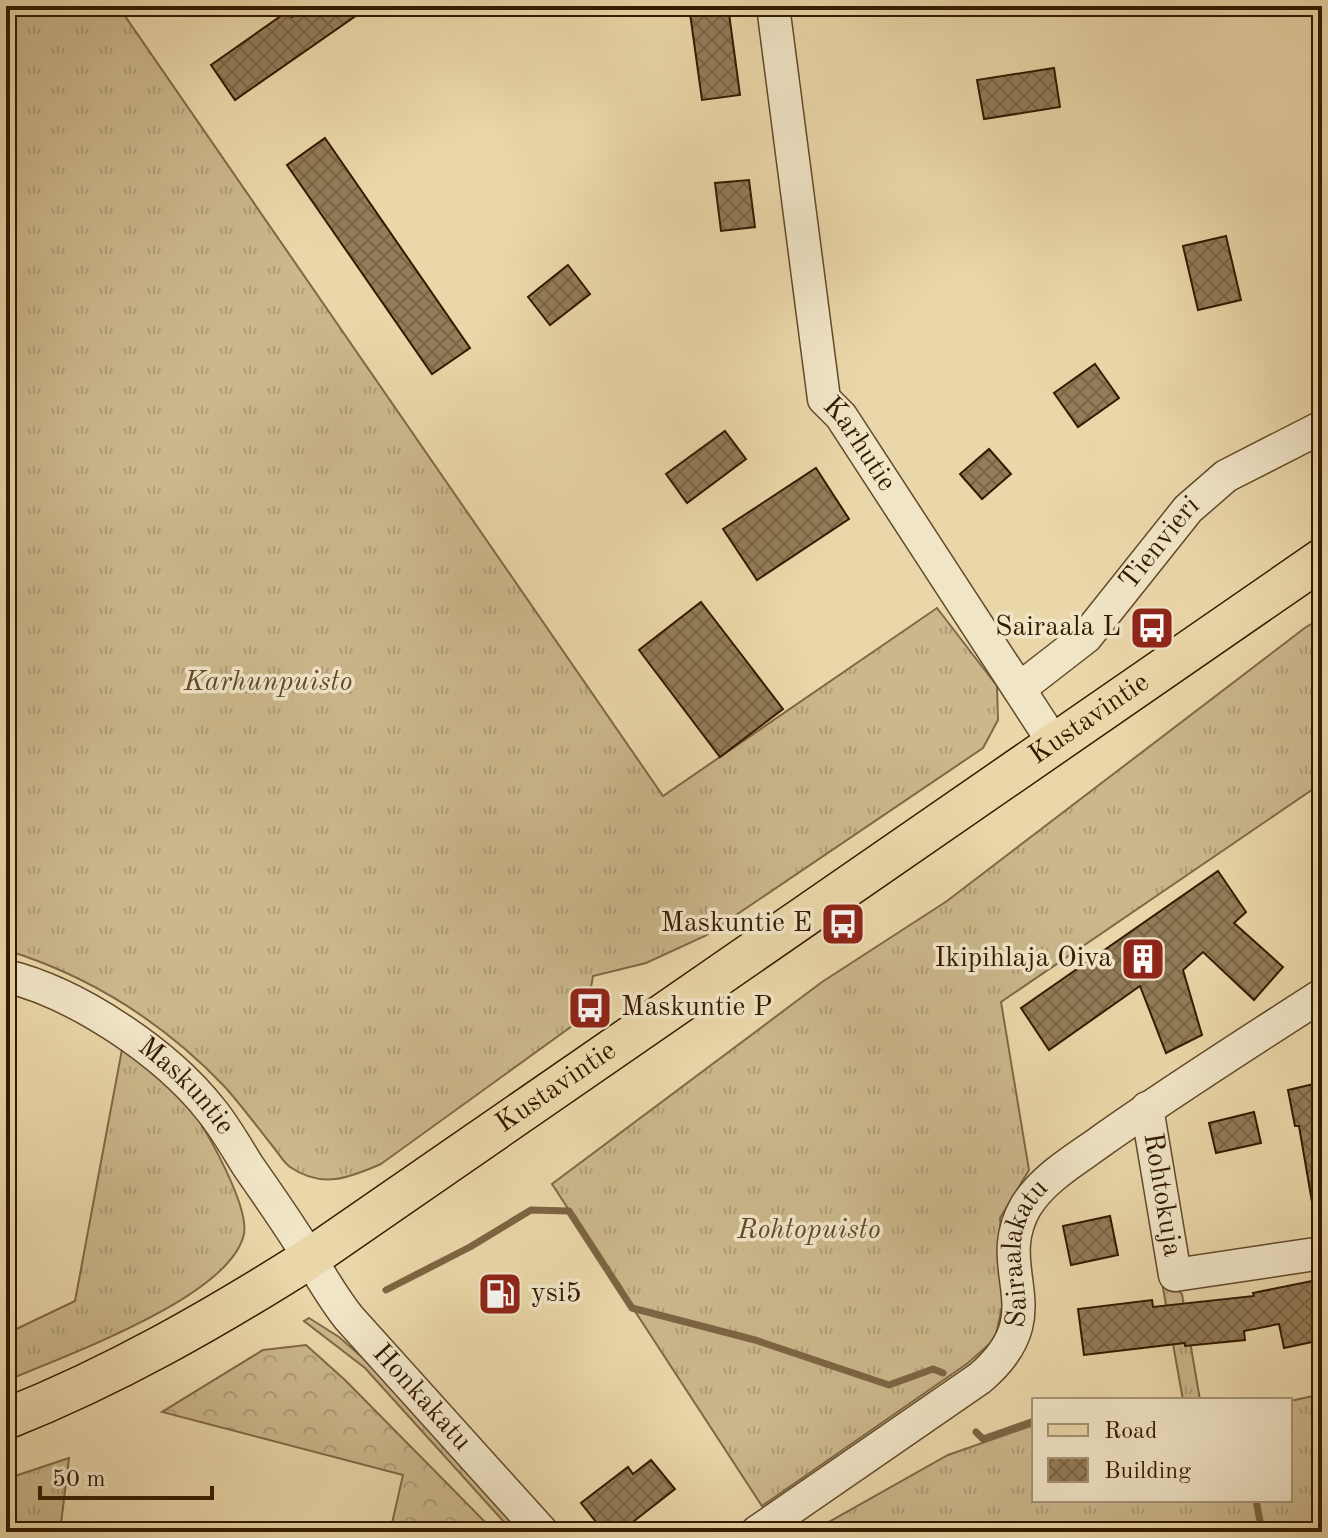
<svg xmlns="http://www.w3.org/2000/svg" width="1328" height="1538" font-family="'Old Standard TT',serif">
<style>
.grass{fill:url(#grass-tufts);stroke:#806846;stroke-width:2}
.forest{fill:url(#forest-crowns);stroke:#806846;stroke-width:2}
.lines{fill:none;stroke-linecap:round;stroke-linejoin:round}
.stream{stroke:#7c6543;stroke-width:7}
.building{fill:url(#building-cross-hatch);stroke:#341a00;stroke-width:2}
.minor-casing{stroke:#62492a;stroke-width:35}
.major-casing{stroke:#341a00;stroke-width:43}
.minor{stroke:#f1e5c7;stroke-width:32}
.major{stroke:#ead7a9;stroke-width:40}
.labels{text-anchor:middle;dominant-baseline:central;stroke-width:7;stroke-linejoin:round;paint-order:stroke}
.street-label{font-size:28px;fill:#341a00;stroke:#f1e5c7}
.poi-label{font-size:28px;fill:#341a00;stroke:#f1e5c7;text-anchor:end}
.park-label{font-size:28px;font-style:italic;fill:#61492a;stroke:#f1e5c7}
</style>
<defs>
<pattern id="grass-tufts" width="24" height="20" patternUnits="userSpaceOnUse" patternTransform="scale(2)"><rect width="24" height="20" fill="#cbb78c"/><path d="M3 7l-1-3M5 7V3M7 7l1-3M15 17l-1-3M17 17v-4M19 17l1-3" fill="none" stroke="#af9d77"/></pattern>
<pattern id="forest-crowns" width="20" height="18" patternUnits="userSpaceOnUse" patternTransform="scale(2)"><rect width="20" height="18" fill="#cbb78c"/><path d="M2 6a3 3 0 1 1 6 0M12 15a3 3 0 1 1 6 0" fill="none" stroke="#af9d77"/></pattern>
<pattern id="building-cross-hatch" width="8" height="8" patternUnits="userSpaceOnUse" patternTransform="scale(2)"><rect width="8" height="8" fill="#937c58"/><path d="M0 0l8 8M0 8l8-8" fill="none" stroke="#796546"/></pattern>
</defs>
<rect width="100%" height="100%" fill="#ead7a9"/>
<filter id="stains"><feTurbulence type="fractalNoise" baseFrequency=".0025" numOctaves="4"/><feColorMatrix values="0 0 0 0 .2 0 0 0 0 .09 0 0 0 0 .02 0 0 0 .5 -.17"/></filter>
<radialGradient id="worn" r=".72"><stop offset=".6" stop-color="#630" stop-opacity="0"/><stop offset="1" stop-color="#630" stop-opacity=".3"/></radialGradient>
<g class="grass">
<path d="M 6,6 L 118,6 L 663,796 L 937,608 L 997,686 L 998,720 L 983,748 L 705,936 L 646,963 L 593,976 L 586,1016 L 381,1164 C 349,1178 322,1189 290,1167 C 284,1163 279,1154 274,1148 C 258,1128 242,1106 225,1087 C 164,1023 90,976 6,950 Z"/>
<path d="M 1322,618 L 1322,783 L 1001,1002 L 1029,1170 L 1000,1218 L 1005,1293 L 995,1339 L 968,1363 L 762,1506 L 552,1184 L 822,982 L 947,901 L 1306,627 Z"/>
<path d="M 123,1044 C 144,1065 171,1084 189,1107 C 207,1130 249,1206 244,1234 C 230,1298 63,1356 6,1381 L 6,1334 L 75,1301 Z"/>
<path d="M 1161,1277 L 1182,1294 L 1200,1400 L 1183,1400 Z"/>
<path d="M 309,1318 L 339,1337 L 371,1365 L 525,1532 L 513,1532 L 365,1368 L 304,1321 Z"/>
<path d="M 1322,1394 L 1322,1532 L 811,1532 L 948,1455 L 1031,1426 L 1034,1427 L 1034,1500 L 1290,1500 L 1290,1401 Z"/>
<path d="M 69,1458 L 60,1532 L 6,1532 L 6,1479 Z"/>
</g>
<path class="forest" d="M 306,1345 L 345,1380 L 495,1532 L 390,1532 L 403,1475 L 162,1412 L 263,1350 Z"/>
<g class="lines">
<g class="stream">
<path d="M 386,1290 L 470,1247 L 531,1210 L 569,1211 L 632,1308 L 755,1340 L 889,1385 L 933,1369 L 943,1373"/>
<path d="M 976,1432 L 983,1439 L 1034,1421"/>
<path d="M 1256,1500 L 1262,1532"/>
</g>
</g>
<g class="building">
<path d="M 308,6 L 370,6 L 235,100 L 211,65 L 288,11 L 292,17 Z"/>
<path d="M 689,6 L 728,6 L 740,95 L 702,100 Z"/>
<path d="M 1054,68 L 1060,107 L 984,119 L 977,80 Z"/>
<path d="M 325,138 L 470,348 L 432,374 L 287,165 Z"/>
<path d="M 749,180 L 755,227 L 721,231 L 715,183 Z"/>
<path d="M 1226,236 L 1241,300 L 1198,310 L 1183,246 Z"/>
<path d="M 568,265 L 590,294 L 550,325 L 528,297 Z"/>
<path d="M 1095,364 L 1119,398 L 1078,427 L 1054,393 Z"/>
<path d="M 725,431 L 746,459 L 687,503 L 666,474 Z"/>
<path d="M 989,449 L 1011,474 L 982,499 L 960,474 Z"/>
<path d="M 816,468 L 849,519 L 757,580 L 723,529 Z"/>
<path d="M 701,602 L 783,709 L 720,757 L 639,650 Z"/>
<path d="M 1218,871 L 1246,912 L 1234,923 L 1283,967 L 1254,1000 L 1203,952 L 1183,970 L 1202,1035 L 1166,1053 L 1140,986 L 1049,1050 L 1021,1008 Z"/>
<path d="M 1322,1082 L 1322,1201 L 1312,1202 L 1299,1126 L 1295,1126 L 1288,1090 Z"/>
<path d="M 1254,1112 L 1261,1143 L 1216,1153 L 1209,1123 Z"/>
<path d="M 1110,1216 L 1118,1255 L 1071,1265 L 1063,1226 Z"/>
<path d="M 1322,1279 L 1322,1317 L 1312,1319 L 1317,1341 L 1284,1348 L 1279,1324 L 1244,1331 L 1245,1340 L 1185,1346 L 1185,1343 L 1084,1355 L 1078,1309 L 1152,1300 L 1153,1307 L 1254,1296 L 1253,1293 Z"/>
<path d="M 651,1460 L 675,1489 L 620,1532 L 604,1532 L 581,1503 L 628,1467 L 633,1474 Z"/>
</g>
<g class="lines">
<g class="minor-casing">
<g id="minor">
<path id="s1" d="M 773,6 L 824,399 L 841,416 L 1054,743"/>
<path id="s2" d="M 1019,689 L 1086,637 L 1188,509 L 1226,476 L 1322,427"/>
<path id="s3" d="M 6,976 C 77,993 166,1053 211,1110 C 225,1127 236,1147 248,1166 C 269,1196 290,1226 309,1257 C 322,1278 333,1298 349,1318 L 542,1532"/>
<path id="s4" d="M 1147,1108 L 1175,1275 L 1322,1253"/>
<path id="s5" d="M 757,1532 L 980,1378 C 1057,1312 988,1271 1026,1206 C 1044,1177 1077,1159 1104,1139 C 1175,1089 1249,1042 1322,995"/>
</g>
</g>
<g class="major-casing">
<g id="major">
<path id="s6" d="M 6,1419 C 114,1376 212,1320 310,1258 L 1322,559"/>
</g>
</g>
<use href="#minor" class="minor"/>
<use href="#major" class="major"/>
</g>
<defs>
<g id="bus-square" transform="scale(2.3)"><rect x="-9" y="-9" width="18" height="18" rx="4" fill="#8f2418" stroke="#f1e5c7"/><path d="M-5-6H5V4H4V6H2V4H-2V6H-4V4H-5ZM-3.5-4V0h7V-4ZM-3.5 1.2v1.5H-2V1.2ZM2 1.2v1.5H3.5V1.2Z" fill="#fff"/></g>
<g id="building-square" transform="scale(2.3)"><rect x="-9" y="-9" width="18" height="18" rx="4" fill="#8f2418" stroke="#f1e5c7"/><path d="M-4-6H4V6H1V3H-1V6H-4ZM-2.5-4.3h1.7v1.8h-1.7ZM.8-4.3h1.7v1.8H.8ZM-2.5-1h1.7V.8h-1.7ZM.8-1h1.7V.8H.8Z" fill="#fff"/></g>
<g id="fuel-square" transform="scale(2.3)"><rect x="-9" y="-9" width="18" height="18" rx="4" fill="#8f2418" stroke="#f1e5c7"/><path d="M-5.5-6h7V0h2V4h1.3V-2.5L3-4.5l.8-.8L6-3V5H2.5V1h-1V6h-7ZM-4.2-4.7v3.2H.2V-4.7Z" fill="#fff"/></g>
</defs>
<g fill-rule="evenodd">
<use href="#bus-square" x="1152" y="628"/>
<use href="#bus-square" x="843" y="924"/>
<use href="#building-square" x="1143" y="959"/>
<use href="#bus-square" x="590" y="1008"/>
<use href="#fuel-square" x="500" y="1294"/>
</g>
<g class="labels">
<g class="street-label">
<text stroke="none"><textPath href="#s1" startOffset="454">Karhutie</textPath></text>
<text stroke="none"><textPath href="#s2" startOffset="204">Tienvieri</textPath></text>
<text stroke="none"><textPath href="#s6" startOffset="1292">Kustavintie</textPath></text>
<text stroke="none"><textPath href="#s6" startOffset="644">Kustavintie</textPath></text>
<text stroke="none"><textPath href="#s3" startOffset="214">Maskuntie</textPath></text>
<text stroke="none"><textPath href="#s4" startOffset="88">Rohtokuja</textPath></text>
<text stroke="none"><textPath href="#s5" startOffset="410">Sairaalakatu</textPath></text>
<text stroke="none"><textPath href="#s3" startOffset="606">Honkakatu</textPath></text>
</g>
<g class="poi-label">
<text x="1121" y="628">Sairaala L</text>
<text x="812" y="924">Maskuntie E</text>
<text x="1112" y="959">Ikipihlaja Oiva</text>
<text x="621" y="1008" text-anchor="start">Maskuntie P</text>
<text x="531" y="1294" text-anchor="start">ysi5</text>
</g>
<g class="park-label">
<text x="268" y="683">Karhunpuisto</text>
<text x="809" y="1231">Rohtopuisto</text>
</g>
</g>
<rect width="1328" height="1538" fill="none" stroke="#ead7a9" stroke-width="32"/>
<rect x="8" y="8" width="1312" height="1522" fill="none" stroke="#341a00" stroke-width="4"/>
<rect x="16" y="16" width="1296" height="1506" fill="none" stroke="#341a00" stroke-width="2"/>
<rect x="1032" y="1398" width="260" height="104" fill="#f1e5c7" stroke="#a59477" stroke-width="2"/>
<rect x="1048" y="1424" width="40" height="12" fill="#ead7a9" stroke="#a59477" stroke-width="2"/>
<text x="1104" y="1438" font-size="24" fill="#341a00">Road</text>
<rect x="1048" y="1458" width="40" height="24" fill="url(#building-cross-hatch)" stroke="#a59477" stroke-width="2"/>
<text x="1104" y="1478" font-size="24" fill="#341a00">Building</text>
<path d="M40 1486v12h172v-12" fill="none" stroke="#341a00" stroke-width="4"/>
<text x="52" y="1486" font-size="24" fill="#341a00" stroke="#f1e5c7" stroke-width="6" paint-order="stroke">50 m</text>
<rect width="100%" height="100%" filter="url(#stains)"/>
<rect width="100%" height="100%" fill="url(#worn)"/>
</svg>
